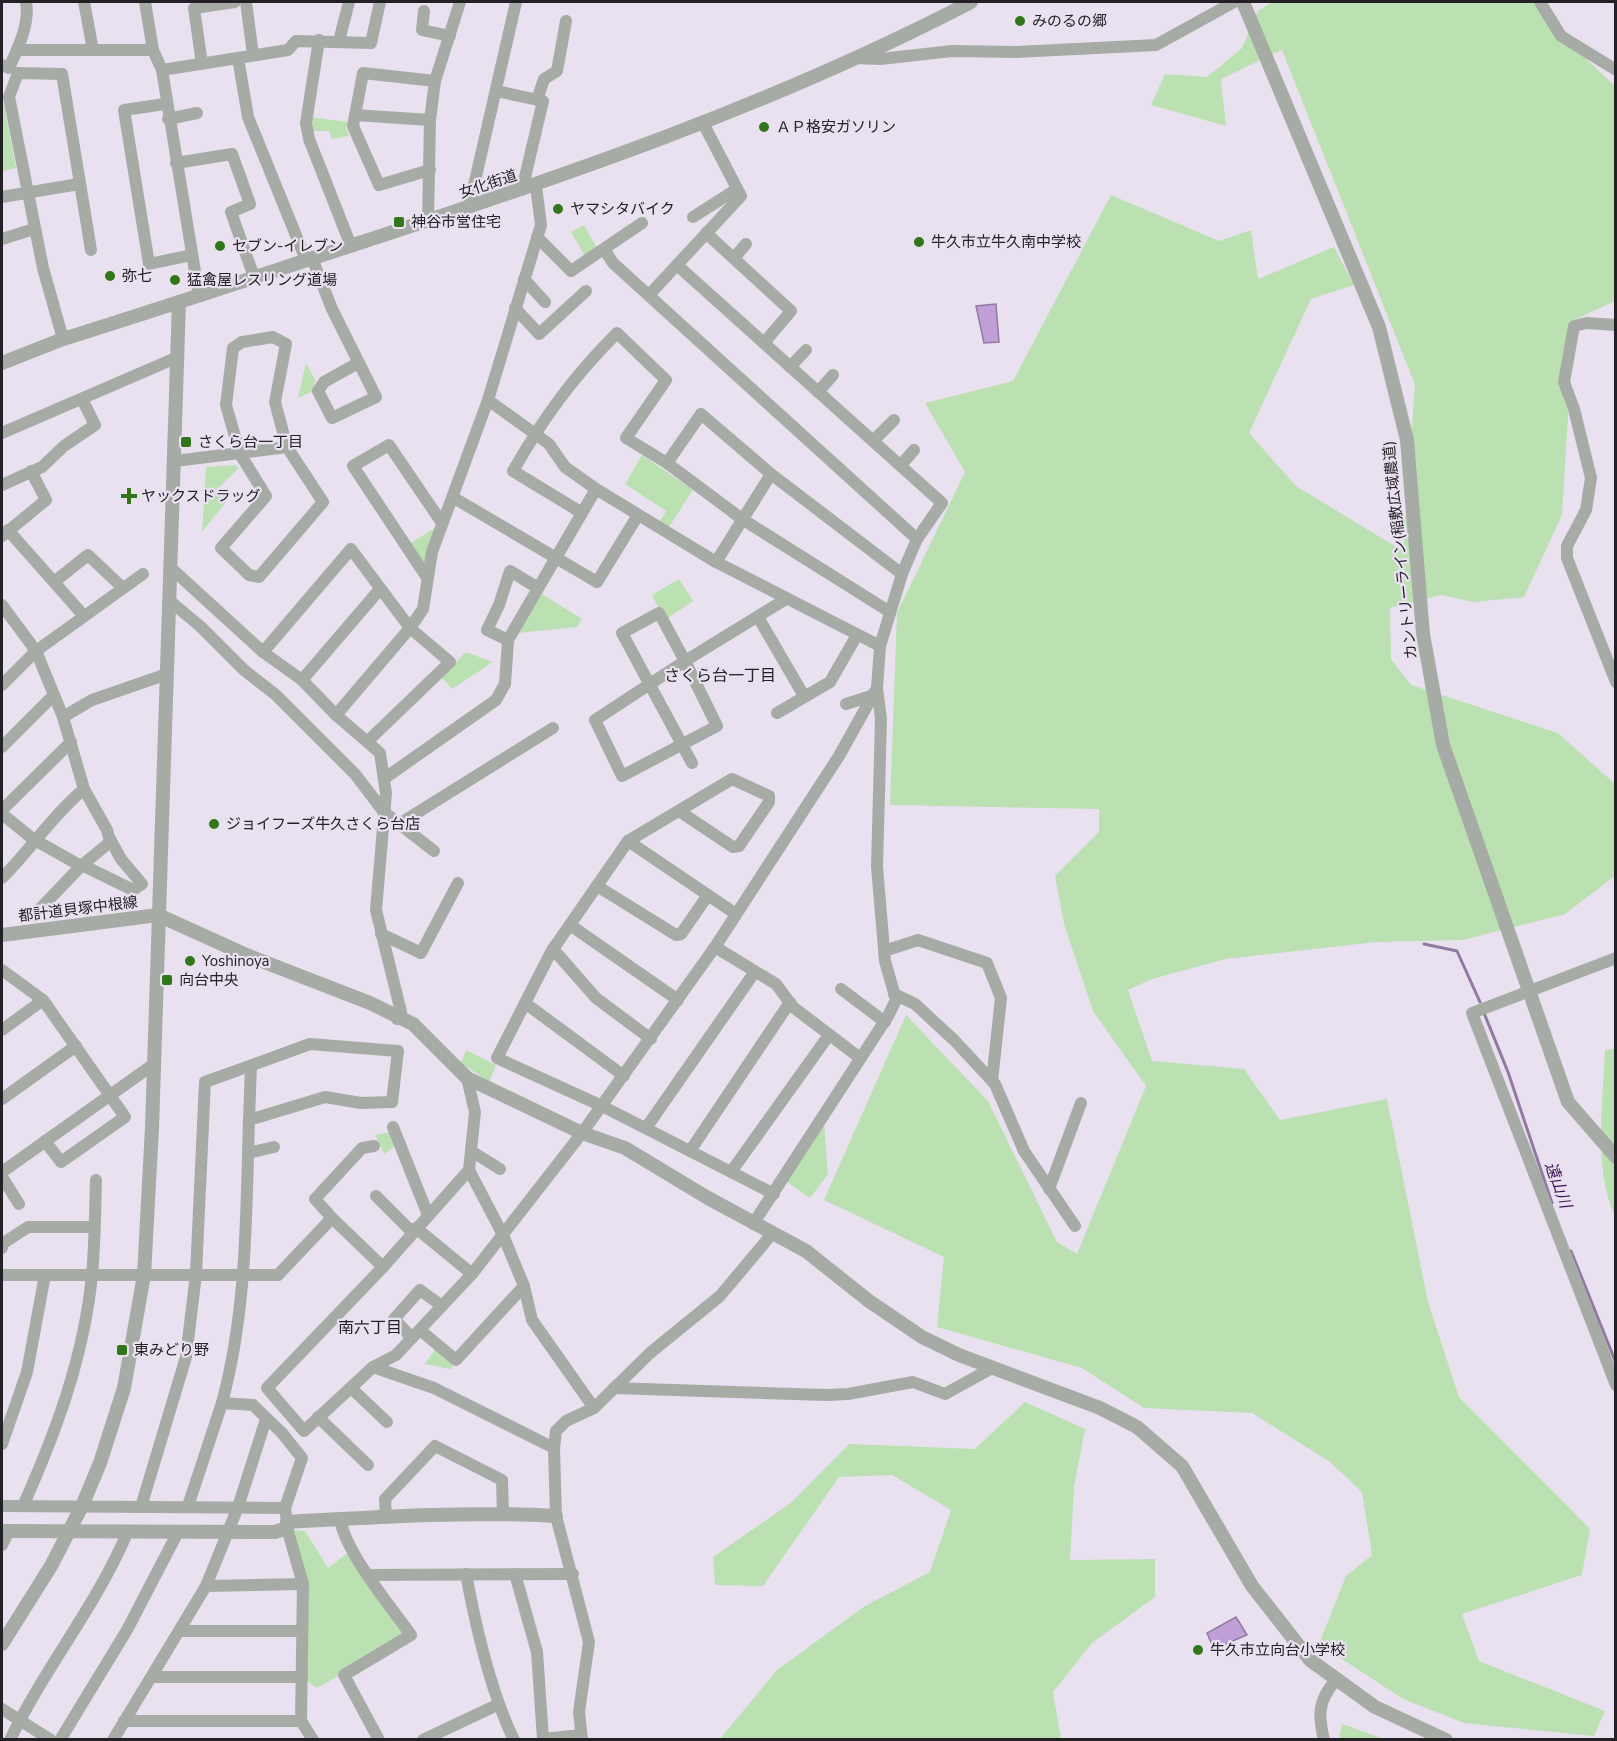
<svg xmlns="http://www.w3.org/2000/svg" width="1617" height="1741" font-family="'Nunito Sans','Noto Sans JP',sans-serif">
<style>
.green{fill:#bbe1b2}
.water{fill:#c09fd7;stroke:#9179a2;stroke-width:1.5}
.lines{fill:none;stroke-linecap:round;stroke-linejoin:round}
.stream{stroke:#9179a2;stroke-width:3}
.minor{stroke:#a7aba6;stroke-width:12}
.tertiary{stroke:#a7aba6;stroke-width:14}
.poi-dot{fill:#31771a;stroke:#e9e1ef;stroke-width:2}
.labels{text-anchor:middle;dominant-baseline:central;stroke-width:4.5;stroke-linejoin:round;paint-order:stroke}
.poi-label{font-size:15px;fill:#242126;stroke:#e9e1ef;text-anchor:start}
.street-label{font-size:15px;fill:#242126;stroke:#e9e1ef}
.neighbourhood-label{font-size:16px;fill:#242126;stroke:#e9e1ef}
.water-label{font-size:16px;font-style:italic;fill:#3e1355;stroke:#e9e1ef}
</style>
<rect width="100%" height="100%" fill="#e9e1ef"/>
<g class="green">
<path d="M 1272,2 L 1538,2 L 1547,22 L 1615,86 L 1615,301 L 1574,320 L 1562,515 L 1524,597 L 1473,602 L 1441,595 L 1390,608 L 1391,659 L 1411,685 L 1558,733 L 1615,784 L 1615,876 L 1565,914 L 1463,940 L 1376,942 L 1226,959 L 1152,979 L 1128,990 L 1152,1061 L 1244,1069 L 1280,1120 L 1387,1099 L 1428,1302 L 1459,1397 L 1590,1529 L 1582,1575 L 1462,1614 L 1479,1661 L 1605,1711 L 1594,1736 L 1464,1723 L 1403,1699 L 1319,1644 L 1346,1576 L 1372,1555 L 1362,1492 L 1330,1462 L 1252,1413 L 1144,1408 L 1082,1368 L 937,1327 L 944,1257 L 824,1200 L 906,1015 L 988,1101 L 1057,1242 L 1077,1254 L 1146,1086 L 1093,1011 L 1064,924 L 1055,876 L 1099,832 L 1099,809 L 890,805 L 897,613 L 965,472 L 925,403 L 1013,381 L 1111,195 L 1219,241 L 1251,230 L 1258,279 L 1334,247 L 1354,285 L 1311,299 L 1249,433 L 1296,486 L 1403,551 L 1415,385 L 1282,50 L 1221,79 L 1226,126 L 1151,105 L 1165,74 L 1207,77 L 1242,48 L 1258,11 Z"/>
<path d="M 3,100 L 16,168 L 2,171 L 2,103 Z"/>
<path d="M 310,117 L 348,122 L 346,128 L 349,136 L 332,139 L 329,131 L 310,131 Z"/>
<path d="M 584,225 L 597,248 L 585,256 L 571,232 Z"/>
<path d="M 306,363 L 315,380 L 313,391 L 298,398 Z"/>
<path d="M 642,455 L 693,490 L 667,530 L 658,525 L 666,511 L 625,484 Z"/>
<path d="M 236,465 L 238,469 L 216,490 L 226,502 L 202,532 L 206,467 Z"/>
<path d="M 435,528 L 426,562 L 421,564 L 409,544 Z"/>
<path d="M 679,579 L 693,601 L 665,620 L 652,595 Z"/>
<path d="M 542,594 L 582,619 L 577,627 L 517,633 Z"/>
<path d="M 466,652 L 493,662 L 452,689 L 441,677 Z"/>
<path d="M 1615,1049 L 1615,1216 C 1593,1170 1603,1101 1605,1050 Z"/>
<path d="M 466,1050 L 496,1065 L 489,1082 L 461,1063 Z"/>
<path d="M 824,1124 L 828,1174 L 810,1198 L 787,1182 Z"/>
<path d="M 390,1132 L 396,1145 L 384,1154 L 375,1135 Z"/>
<path d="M 436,1348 L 454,1364 L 451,1369 L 425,1364 Z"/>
<path d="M 1025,1402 L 1085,1429 L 1074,1487 L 1070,1560 L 1155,1559 L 1155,1597 L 1092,1643 L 1053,1692 L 1061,1739 L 720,1739 L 777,1670 L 865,1606 L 930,1572 L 951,1510 L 892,1475 L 839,1477 L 763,1586 L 715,1585 L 713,1557 L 792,1502 L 849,1444 L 975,1449 Z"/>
<path d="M 291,1530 L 305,1531 L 328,1568 L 349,1552 L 409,1637 L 317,1688 L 307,1681 Z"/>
<path d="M 1342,1724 L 1384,1739 L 1339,1739 Z"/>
</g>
<g class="water">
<path d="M 996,304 L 999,342 L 984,343 L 976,306 Z"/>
<path d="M 1236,1617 L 1247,1635 L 1214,1649 L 1207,1633 Z"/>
</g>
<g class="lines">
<g class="stream">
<path d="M 1424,944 L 1457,951 L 1480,1002"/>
<path d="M 1484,1013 L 1508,1072 L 1552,1203"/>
<path d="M 1571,1251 L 1616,1363"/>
</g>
<g class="minor">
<path d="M 84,2 L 93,50"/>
<path d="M 145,2 L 153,50 L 162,70 L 199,296"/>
<path d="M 246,2 L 253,55"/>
<path d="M 1540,2 L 1561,36 L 1616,70"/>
<path d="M 424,11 L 422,30 L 450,36"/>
<path d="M 319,40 L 306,123 L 309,139 L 351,246"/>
<path d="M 339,41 L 349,2"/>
<path d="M 17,50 L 153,50"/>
<path d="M 238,58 L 248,117 L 306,260"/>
<path d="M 854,58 L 880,59 L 952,51 L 1016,52 L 1156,45 L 1234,2"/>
<path d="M 202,64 L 194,8 L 235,2"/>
<path d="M 2,65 L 9,68 C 18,48 30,24 26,2"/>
<path d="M 162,70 L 288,50 L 296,41 L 371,43 L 380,2"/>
<path d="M 496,91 L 543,101 L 522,190"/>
<path d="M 537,100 L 544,79 L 557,71 L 566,21"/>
<path d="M 165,104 L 124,110 L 149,264 L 192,255"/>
<path d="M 355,115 L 430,120"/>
<path d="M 168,119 L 197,113"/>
<path d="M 176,163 L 232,154 L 250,204 L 231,212 L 254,277"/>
<path d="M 430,170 L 379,185 L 353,126 L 363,73 L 435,81"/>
<path d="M 2,197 L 79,184"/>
<path d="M 469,207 L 516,2"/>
<path d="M 693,217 L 737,189"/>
<path d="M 428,221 L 430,120 L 435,81 L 460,2"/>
<path d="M 706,233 L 791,311 L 764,343"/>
<path d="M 537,237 L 571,271 L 642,223"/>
<path d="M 2,239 L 34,229"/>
<path d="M 604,249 L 613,263 L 917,539"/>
<path d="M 312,258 L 332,309 L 376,397 L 332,418 L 318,391 L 324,382 L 358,363"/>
<path d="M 734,258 L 746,244"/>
<path d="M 677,265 L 942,503 L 917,539 L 902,574 L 880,646 L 877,688 L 881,719 L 877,867 L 885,961 L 896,1000 L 888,1016 L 753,1224"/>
<path d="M 524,279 L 545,302"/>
<path d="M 649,295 L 741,196 L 703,123"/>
<path d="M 515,308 L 539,334 L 586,291"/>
<path d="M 1616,325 L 1587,323 L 1574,326 L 1564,382 L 1574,409 L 1591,478 L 1586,510 L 1567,546 L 1567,558 L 1616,682"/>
<path d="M 273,337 L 286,344 L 275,402 L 287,447 L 323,502 L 259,577 L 249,575 L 221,548 L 266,496 L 240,454 L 226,405 L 233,348 L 242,342 Z"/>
<path d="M 63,339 L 43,268 L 9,97 L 18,73 L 62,74 L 91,250"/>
<path d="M 790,367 L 806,350"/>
<path d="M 818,392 L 833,375"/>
<path d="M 488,400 L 549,444 L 565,467 L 596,489 L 716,562 L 880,646"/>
<path d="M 2,433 L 178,357"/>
<path d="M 873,441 L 894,420"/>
<path d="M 175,461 L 287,447"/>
<path d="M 667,463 L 701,414 L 771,474 L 902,574"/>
<path d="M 901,465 L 914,450"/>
<path d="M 2,485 L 42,467 L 64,446 L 95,425 L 82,399"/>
<path d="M 454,498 L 597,582 L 638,515"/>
<path d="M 582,513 L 513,471 C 544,417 573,377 617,333 L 666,380 L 626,438 L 667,463 L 742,519 L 890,612"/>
<path d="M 8,530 L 84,616"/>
<path d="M 2,536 L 46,500 L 31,471"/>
<path d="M 716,562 L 771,474"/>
<path d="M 171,568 L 263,652 L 302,680 L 336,715 L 380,753 L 386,793 L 376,910 L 401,1012 L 397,1019"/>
<path d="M 426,576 L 353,466 L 389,445 L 442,523"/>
<path d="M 54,582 L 88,555 L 123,588"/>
<path d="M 170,601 L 201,627 L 244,670 L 276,695 L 355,774 L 384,812 L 434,851"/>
<path d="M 2,605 L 36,651 L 63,717 L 84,789 L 107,830 L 110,842 L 81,866 L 33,839 L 2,814"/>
<path d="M 758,617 L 804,696"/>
<path d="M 508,640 L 487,630 L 499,605 L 510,571 L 538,588"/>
<path d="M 263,652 L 351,549 L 410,628 L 450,662 L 368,741"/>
<path d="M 685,661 L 717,726 L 622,776 L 595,720 Z"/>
<path d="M 302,680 L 380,589"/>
<path d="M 2,685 L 36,651 L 143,574"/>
<path d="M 846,704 L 874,695"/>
<path d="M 777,713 L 830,682 L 857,635"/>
<path d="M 336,715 L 410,628 L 423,609 L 432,552 L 488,400 L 541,225 L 536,186"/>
<path d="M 63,717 L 92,700 L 167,674"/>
<path d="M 2,747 L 54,695"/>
<path d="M 692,763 L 622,633 L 659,613 L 685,661 L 786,599"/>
<path d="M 385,778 L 496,700 L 505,684 L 508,640 L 596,489"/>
<path d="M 2,810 L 71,742"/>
<path d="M 679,811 L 733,847 L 739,846 L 769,802 L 769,796 L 732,779 L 628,841 L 551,952 L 497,1058 L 602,1106 L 774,1194"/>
<path d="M 399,824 L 553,728"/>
<path d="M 628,841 L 736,914"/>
<path d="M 84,866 L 133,890 L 142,884 L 121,859 L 110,839"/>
<path d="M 2,878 C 31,849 52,816 84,789"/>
<path d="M 597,886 L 676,935 L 681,934 L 708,895"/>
<path d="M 39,910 L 81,866"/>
<path d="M 570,925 L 678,1000"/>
<path d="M 381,934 L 421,953 L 458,883"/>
<path d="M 715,947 L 776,984 L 793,1007 L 860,1058"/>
<path d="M 553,949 L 596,998 L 651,1039"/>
<path d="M 884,951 L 918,940 L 987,963 L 1001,998 L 992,1081"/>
<path d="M 1616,958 L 1472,1013 L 1616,1385"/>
<path d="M 2,970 L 43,1000 L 125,1117 L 61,1162 L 45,1141"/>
<path d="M 841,989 L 885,1022"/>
<path d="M 894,994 L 915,1004 L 954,1040 L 995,1084 L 1024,1151 L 1075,1226"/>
<path d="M 525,1003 L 624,1076"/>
<path d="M 2,1030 L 43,1000"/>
<path d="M 467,1078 L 475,1112 L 469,1170 L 383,1267 L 267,1388 L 304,1431 L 373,1367 L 434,1388 L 554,1448"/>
<path d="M 2,1099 L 76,1046"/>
<path d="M 249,1120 L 251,1066"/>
<path d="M 393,1127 L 428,1215"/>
<path d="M 646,1128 L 754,973"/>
<path d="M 471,1151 L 500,1169"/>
<path d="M 690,1151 L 790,1002"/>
<path d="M 248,1153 L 274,1147"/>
<path d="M 469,1170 L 503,1235 L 524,1286 L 532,1320 L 594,1408"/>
<path d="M 2,1172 L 154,1064"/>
<path d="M 731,1172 L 829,1035"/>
<path d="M 2,1177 L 19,1204"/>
<path d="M 1049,1189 L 1081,1103"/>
<path d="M 376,1196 L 412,1232"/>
<path d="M 332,1218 L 383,1267"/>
<path d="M 416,1228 L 472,1274"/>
<path d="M 2,1248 L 2,1244 L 28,1227 L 94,1227"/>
<path d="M 2,1275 L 278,1275 L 332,1218 L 315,1199 L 362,1148 L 374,1146"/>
<path d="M 420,1330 L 456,1360 L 524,1286"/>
<path d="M 412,1338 L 394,1319 L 420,1290 L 442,1306"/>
<path d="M 373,1367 L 396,1355 L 472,1274 L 582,1133 L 715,947 L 839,756 L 877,688"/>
<path d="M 351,1388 L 387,1422"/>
<path d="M 614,1388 L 826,1395 L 848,1394 L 913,1382 L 945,1394 L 992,1368"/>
<path d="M 318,1417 L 368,1465"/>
<path d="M 2,1444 L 27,1372 L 45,1275"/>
<path d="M 2,1506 L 285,1508"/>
<path d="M 23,1506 C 56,1432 84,1357 92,1275 C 95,1244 95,1211 96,1180"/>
<path d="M 188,1506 L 222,1403"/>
<path d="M 141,1507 L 186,1357 L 196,1274 L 205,1082 L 310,1044 L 398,1051 L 392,1102 L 361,1103 L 325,1097 L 249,1120 C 246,1216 247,1310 222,1403 L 253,1405 L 282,1433 L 302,1458 L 285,1508 L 287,1522"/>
<path d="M 386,1518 L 385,1499 L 435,1446 L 502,1480 L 503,1513"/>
<path d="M 340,1519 C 345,1552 391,1607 411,1635 L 344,1675 L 379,1740"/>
<path d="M 287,1528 L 303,1584 L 301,1721 L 313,1740"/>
<path d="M 2,1545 L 9,1531"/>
<path d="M 466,1574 C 476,1628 490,1691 514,1740"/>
<path d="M 515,1574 L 537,1652 L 543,1739 L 581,1735"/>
<path d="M 369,1575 L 573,1574"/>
<path d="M 206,1586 L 303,1584"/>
<path d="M 181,1631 L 301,1631"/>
<path d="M 153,1677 L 302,1677"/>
<path d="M 2,1709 L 51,1740"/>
<path d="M 124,1721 L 301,1721"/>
<path d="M 10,1740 C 45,1667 97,1605 128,1531"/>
<path d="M 60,1740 L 127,1630 L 178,1532"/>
<path d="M 113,1740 L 206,1586 L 238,1507 L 266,1419"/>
<path d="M 423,1740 L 499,1704"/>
<path d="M 582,1740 L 579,1712 L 589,1642 L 556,1516 L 554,1448 L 556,1431 L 566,1421 L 594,1408 L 650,1353 L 720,1296 L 772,1234"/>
<path d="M 1324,1740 C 1318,1715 1318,1701 1335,1681"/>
</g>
<g class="tertiary">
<path d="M 1243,2 L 1379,327 L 1407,440 L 1423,634 L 1443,745 L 1568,1102 L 1616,1157"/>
<path d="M 2,363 L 63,339 C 159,309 255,277 350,246 C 562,177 773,105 971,2"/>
<path d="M 158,915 L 244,954 L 370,1003 L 413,1024 L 467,1078 L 582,1133 L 625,1148 L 708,1198 L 806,1251 L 869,1301 L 922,1337 L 959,1355 L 1100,1408 L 1137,1427 L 1182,1466 L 1252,1586 L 1310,1660 L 1375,1707 L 1446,1740"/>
<path d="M 2,935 L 158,915"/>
<path d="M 2,1531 L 275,1532 L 287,1528 L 287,1522 C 376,1517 467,1511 556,1516"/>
<path d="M 2,1644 L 51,1566 L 82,1506 L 100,1463 L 124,1388 L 144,1275 L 152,1128 L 179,302"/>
</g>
</g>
<g class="poi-dot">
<circle cx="1020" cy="21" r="6"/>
<circle cx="764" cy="127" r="6"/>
<circle cx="558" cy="209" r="6"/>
<rect x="393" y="216" width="12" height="12" rx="3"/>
<circle cx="919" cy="242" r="6"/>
<circle cx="220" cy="246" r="6"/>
<circle cx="110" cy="276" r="6"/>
<circle cx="175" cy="280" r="6"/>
<rect x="180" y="436" width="12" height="12" rx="3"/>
<path d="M126 487h6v6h6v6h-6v6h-6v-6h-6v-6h6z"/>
<circle cx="214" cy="824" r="6"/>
<circle cx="190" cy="961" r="6"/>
<rect x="161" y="974" width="12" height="12" rx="3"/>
<rect x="116" y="1344" width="12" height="12" rx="3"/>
<circle cx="1198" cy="1650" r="6"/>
</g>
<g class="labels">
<g class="poi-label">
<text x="1032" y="21">みのるの郷</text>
<text x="776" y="127">ＡＰ格安ガソリン</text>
<text x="570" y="209">ヤマシタバイク</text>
<text x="411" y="222">神谷市営住宅</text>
<text x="931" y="242">牛久市立牛久南中学校</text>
<text x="232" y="246">セブン-イレブン</text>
<text x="122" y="276">弥七</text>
<text x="187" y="280">猛禽屋レスリング道場</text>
<text x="198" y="442">さくら台一丁目</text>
<text x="141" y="496">ヤックスドラッグ</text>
<text x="226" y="824">ジョイフーズ牛久さくら台店</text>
<text x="202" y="961">Yoshinoya</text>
<text x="179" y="980">向台中央</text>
<text x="134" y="1350">東みどり野</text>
<text x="1210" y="1650">牛久市立向台小学校</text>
</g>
<g class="street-label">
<text transform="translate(488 184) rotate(-18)">女化街道</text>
<text transform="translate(1400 550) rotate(-96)">カントリーライン(稲敷広域農道)</text>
<text transform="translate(78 909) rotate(-7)">都計道貝塚中根線</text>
</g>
<g class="neighbourhood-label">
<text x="720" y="676">さくら台一丁目</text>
<text x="370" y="1328">南六丁目</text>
</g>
<g class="water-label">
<text transform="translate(1558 1185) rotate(70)">遠山川</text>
</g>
</g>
<rect width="1617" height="1741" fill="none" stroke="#242126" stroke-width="6"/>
</svg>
